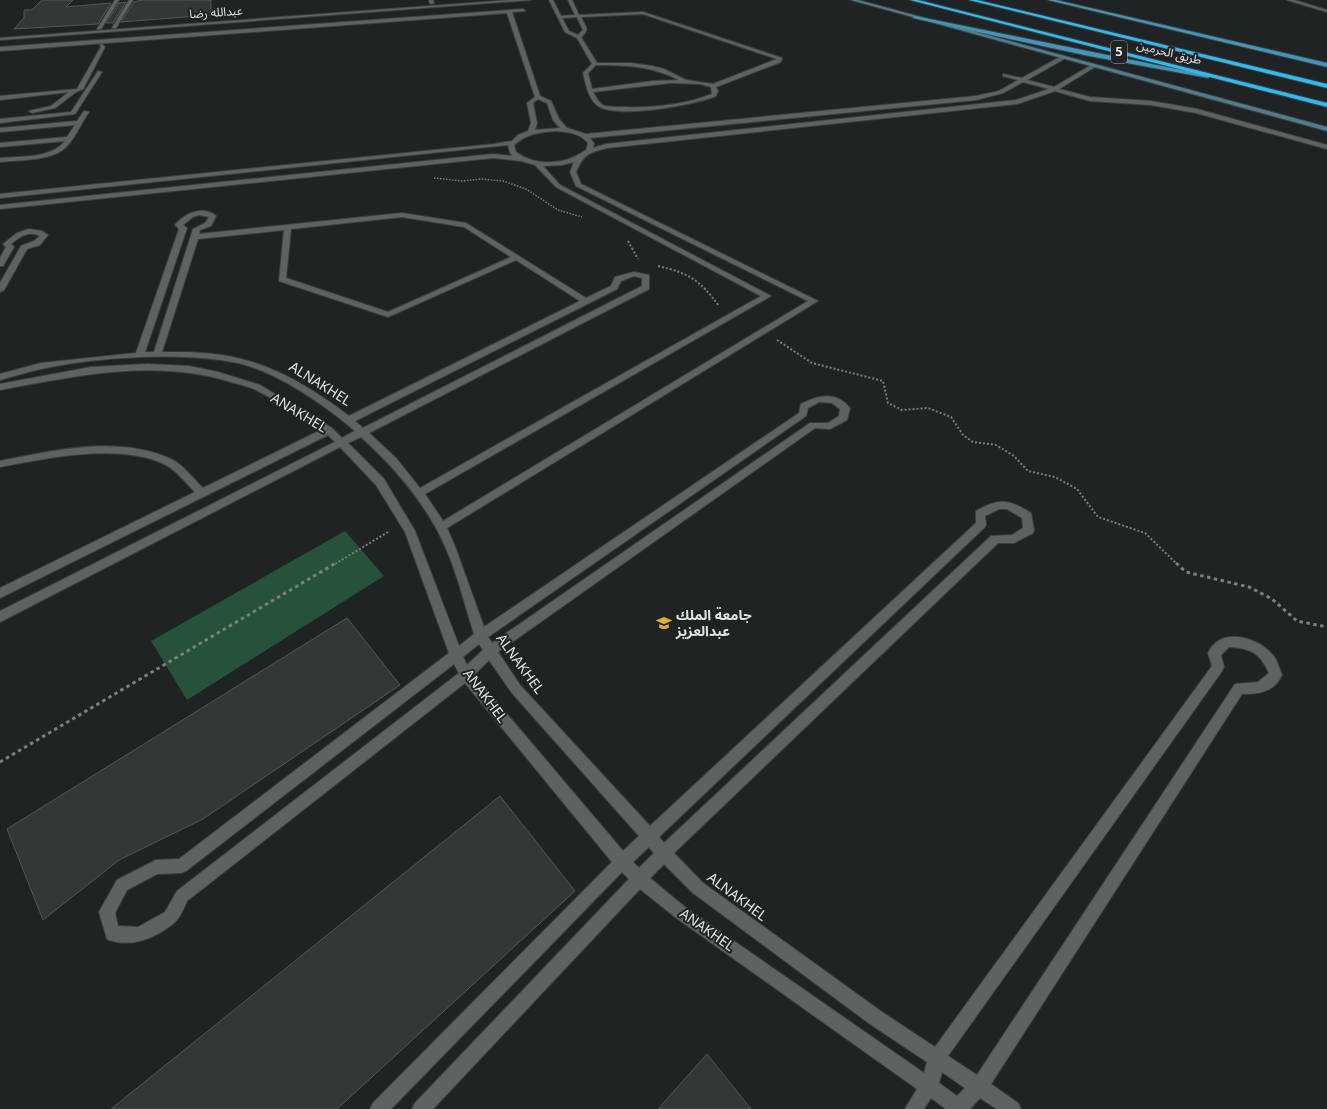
<svg xmlns="http://www.w3.org/2000/svg" width="1327" height="1109" font-family="Georgia,'Noto Sans Arabic',serif">
<style>
.green{fill:#26513a}
.building{fill:#333837;stroke:#535857}
.lines{fill:none;stroke-linecap:round;stroke-linejoin:round}
.service-casing{stroke:#3c4041;stroke-width:2}
.minor-casing{stroke:#3c4041;stroke-width:2}
.tertiary-casing{stroke:#3c4041;stroke-width:2}
.secondary-casing{stroke:#3c4041;stroke-width:2}
.primary-casing{stroke:#3c4041;stroke-width:2}
.motorway-casing{stroke:#3c4041;stroke-width:2}
.path-far2{stroke:#7b7f7f;stroke-width:1.5;stroke-dasharray:1.5 1.5;stroke-linecap:butt}
.path-far1{stroke:#7b7f7f;stroke-width:2;stroke-dasharray:2 2;stroke-linecap:butt}
.path{stroke:#7b7f7f;stroke-width:3;stroke-dasharray:3.5 3.5;stroke-linecap:butt}
.service{fill:#5d6263;fill-rule:evenodd}
.minor{fill:#5d6263;fill-rule:evenodd}
.tertiary{fill:#5d6263;fill-rule:evenodd}
.secondary{fill:#4f7c8e;fill-rule:evenodd}
.primary{fill:#4197b8;fill-rule:evenodd}
.motorway{fill:#2fbaf1;fill-rule:evenodd}
.labels{text-anchor:middle;dominant-baseline:central;stroke-width:4;stroke-linejoin:round;paint-order:stroke}
.far-street-label{font-size:12px;fill:#e1e4e4;stroke:#1f2323}
.shield{fill:#1f2323;stroke:#a7aaaa;stroke-width:1}
.shield-label{font-size:13px;font-weight:bold;fill:#e1e4e4}
.street-label{font-size:14px;fill:#e1e4e4;stroke:#1f2323}
.poi-label{font-size:14px;font-weight:bold;fill:#e1e4e4;stroke:#1f2323;text-anchor:start}
</style>
<rect width="100%" height="100%" fill="#1f2323"/>
<path class="green" d="M 345,531 L 384,576 L 187,700 L 151,641 Z"/>
<g class="building">
<path d="M 42,0 L 73,0 L 66,7 L 111,3 L 98,24 L 14,29 L 24,18 L 24,10 L 32,10 Z"/>
<path d="M 141,0 L 211,0 L 211,15 L 121,22 L 134,2 Z"/>
<path d="M 126,2 L 113,23 L 106,23 L 119,3 Z"/>
<path d="M 347,618 L 400,685 L 203,819 L 119,860 L 43,920 L 7,829 Z"/>
<path d="M 500,796 L 575,891 L 337,1109 L 111,1109 Z"/>
<path d="M 707,1054 L 751,1109 L 658,1109 Z"/>
</g>
<g class="lines">
<g class="service-casing">
<g id="service">
<path d="M 549,0 L 553,0 L 561,16 L 575,15 L 568,0 L 572,0 L 579,15 L 643,12 L 782,58 L 781,62 L 716,87 L 718,91 L 716,96 C 695,105 617,119 598,106 C 588,99 586,84 583,73 L 592,64 L 577,38 L 565,32 ZM 643,14 L 777,59 L 713,84 L 686,80 L 664,69 L 652,66 L 631,63 L 597,63 L 581,37 C 591,29 585,27 581,17 ZM 577,17 L 583,30 L 578,35 L 569,31 L 562,18 ZM 596,65 C 626,65 652,66 679,80 L 653,81 L 592,89 L 588,73 ZM 670,83 L 700,84 L 711,87 L 712,94 C 684,105 653,108 624,107 C 618,107 611,107 605,106 C 599,104 596,97 593,92 Z"/>
<path d="M 102,44 L 105,47 L 83,89 L 76,92 L 55,108 L 32,113 L 29,111 L 51,106 L 69,92 L 0,100 L 0,96 L 77,89 L 101,47 L 100,45 Z"/>
<path d="M 98,71 L 102,72 L 75,114 L 0,123 L 0,119 L 71,112 Z"/>
<path d="M 84,111 L 89,112 C 81,123 76,137 66,147 C 53,161 19,160 0,162 L 0,158 C 21,156 51,159 65,141 L 0,147 L 0,143 L 67,137 L 75,125 L 0,132 L 0,128 L 77,121 Z"/>
</g>
</g>
<g class="minor-casing">
<g id="minor">
<path d="M 115,0 L 119,0 L 101,29 L 97,29 Z"/>
<path d="M 129,0 L 133,0 L 116,28 L 112,28 Z"/>
<path d="M 429,0 L 433,0 L 434,3 L 430,4 Z"/>
<path d="M 1287,0 L 1294,0 L 1327,10 L 1327,12 Z"/>
<path d="M 523,9 L 525,11 L 512,12 L 540,96 L 551,101 L 559,119 L 567,128 L 586,134 L 976,96 L 999,91 L 1018,80 L 1003,76 L 1003,74 L 1022,78 L 1062,56 L 1064,59 L 1027,80 L 1054,87 L 1093,64 L 1095,67 L 1059,89 L 1090,97 L 1151,101 L 1197,109 L 1327,145 L 1327,149 L 1196,113 L 1151,105 L 1090,101 L 1055,91 L 1017,104 L 607,148 C 588,153 584,154 576,172 L 581,184 L 818,301 L 447,528 L 456,549 L 484,627 L 799,413 L 801,404 C 817,396 836,390 850,408 L 847,420 L 830,429 L 815,428 L 498,652 L 520,685 L 650,826 L 976,523 L 976,511 C 999,498 1009,499 1031,513 L 1034,530 L 1033,533 L 1014,543 L 998,543 L 674,853 L 703,883 L 882,1012 L 935,1047 L 1212,666 L 1208,653 C 1220,627 1255,636 1271,653 C 1277,658 1279,668 1282,675 C 1274,692 1259,694 1242,694 L 991,1084 L 1018,1103 L 1021,1109 L 997,1109 L 980,1098 L 970,1109 L 946,1109 L 931,1098 L 924,1109 L 905,1109 L 917,1089 L 675,917 L 640,889 L 433,1109 L 412,1109 L 415,1103 L 629,879 L 622,872 L 391,1109 L 370,1109 L 373,1103 L 612,862 L 465,683 L 187,901 C 184,908 180,918 174,923 C 156,938 130,949 107,939 L 99,912 L 117,880 L 156,860 L 179,859 L 449,653 L 405,532 L 376,485 L 340,447 L 0,622 L 0,611 L 335,442 L 328,435 L 0,598 L 0,588 L 195,492 C 186,483 177,471 166,465 C 122,442 46,458 0,467 L 0,461 C 54,450 119,435 171,459 C 184,465 193,479 203,488 L 321,430 C 299,417 277,400 254,389 C 247,386 238,384 231,382 C 154,358 76,376 0,390 L 0,384 L 91,367 L 147,364 L 189,366 L 218,372 L 260,385 L 332,428 L 342,438 L 355,431 C 325,405 277,372 238,363 C 183,351 96,357 41,369 C 27,372 14,376 0,380 L 0,374 L 41,363 L 136,353 L 179,229 L 175,225 C 185,213 203,205 216,216 L 211,226 L 200,230 L 199,234 L 402,213 L 466,223 L 586,298 L 611,286 L 615,277 L 634,272 L 649,275 L 649,289 L 369,433 L 396,458 L 420,488 L 761,296 L 556,187 L 535,165 L 521,161 L 493,158 L 0,209 L 0,205 L 493,154 L 513,156 L 510,153 L 508,145 L 0,198 L 0,194 L 494,144 L 512,141 L 518,135 L 528,131 L 531,123 L 527,103 L 535,97 L 507,13 L 0,51 L 0,47 ZM 1023,82 L 1049,89 L 1016,100 L 606,144 L 593,148 L 594,143 L 590,138 L 976,100 L 1003,93 ZM 538,99 L 547,103 L 553,120 L 560,128 L 535,130 L 537,123 L 533,103 ZM 556,131 C 568,132 580,133 588,143 L 586,150 C 565,165 537,167 516,152 L 514,145 C 526,134 540,132 556,131 ZM 574,162 L 570,172 L 576,186 L 808,301 L 443,521 L 425,494 L 771,296 L 560,185 L 543,166 L 562,165 ZM 199,215 L 209,217 L 205,223 L 193,229 L 154,352 L 145,352 L 187,228 L 183,225 L 193,217 ZM 402,217 L 464,227 L 511,257 L 388,312 L 286,278 L 291,229 ZM 284,230 L 279,281 L 388,317 L 516,260 L 580,301 L 349,416 C 317,392 280,368 241,359 C 216,352 188,352 162,352 L 198,239 ZM 634,276 L 642,278 L 642,286 L 363,428 L 355,421 L 617,289 L 621,281 ZM 819,402 L 832,403 L 840,409 L 839,416 L 828,423 L 810,423 L 492,643 L 488,637 L 806,416 L 808,408 ZM 361,437 C 391,464 416,492 436,528 C 454,560 463,599 474,634 L 459,646 L 415,531 L 384,479 L 348,443 ZM 999,509 L 1007,509 L 1022,518 L 1023,528 L 1012,535 L 991,536 L 664,843 L 659,837 L 985,527 L 986,524 L 985,516 ZM 479,644 L 483,650 L 467,665 L 463,657 ZM 1229,647 C 1251,648 1260,653 1269,673 L 1258,682 L 1235,684 L 977,1075 L 948,1056 L 1222,671 L 1224,667 L 1221,655 ZM 489,660 L 512,693 L 639,836 L 623,851 L 474,675 ZM 454,664 L 459,673 L 177,891 L 165,912 L 138,927 L 118,926 L 115,913 L 127,890 L 157,874 L 181,873 L 186,871 ZM 649,847 L 654,853 L 639,868 L 633,862 ZM 664,864 L 693,893 L 870,1024 L 927,1062 L 924,1073 L 685,907 L 650,878 ZM 942,1072 L 965,1088 L 957,1096 L 939,1083 Z"/>
<path d="M 29,229 L 42,231 L 48,235 L 40,245 L 27,249 L 4,290 L 0,292 L 0,283 L 21,246 L 34,241 L 40,236 C 29,230 19,237 11,244 L 14,247 L 3,266 L 0,266 L 0,258 L 6,247 L 3,244 L 17,233 Z"/>
</g>
</g>
<g class="tertiary-casing">
<path id="tertiary" d="M 511,0 L 531,0 L 0,40 L 0,38 Z"/>
</g>
<g class="secondary-casing">
<path id="secondary" d="M 851,0 L 858,0 L 1327,127 L 1327,131 Z"/>
</g>
<g class="primary-casing">
<g id="primary">
<path d="M 1048,0 L 1056,0 L 1327,63 L 1327,67 Z"/>
<path d="M 915,16 L 1211,76 L 1208,78 L 1089,56 L 913,18 Z"/>
</g>
</g>
<g class="motorway-casing">
<g id="motorway">
<path d="M 910,0 L 918,0 L 1327,103 L 1327,107 Z"/>
<path d="M 969,0 L 977,0 L 1327,84 L 1327,88 Z"/>
</g>
</g>
<path class="path-far2" d="M 434,178 L 462,181 L 481,179 L 503,181 L 526,189 L 558,210 L 582,217"/>
<g class="path-far1">
<path d="M 628,241 L 638,259"/>
<path d="M 658,266 C 689,273 700,280 719,306"/>
<path d="M 777,340 L 812,363 L 883,381 L 888,403 L 902,410 L 928,408 L 951,417 L 963,435 L 973,442 L 996,445 L 1014,456 L 1028,471 L 1055,477 L 1077,489 L 1098,517 L 1145,533 L 1177,564"/>
<path d="M 335,564 L 388,532"/>
</g>
<g class="path">
<path d="M 1176,563 L 1186,572 L 1249,587 L 1272,599 L 1297,621 L 1327,627"/>
<path d="M 0,762 L 336,563"/>
</g>
<use href="#service" class="service"/>
<use href="#minor" class="minor"/>
<use href="#tertiary" class="tertiary"/>
<use href="#secondary" class="secondary"/>
<use href="#primary" class="primary"/>
<use href="#motorway" class="motorway"/>
</g>
<defs>
<g id="university-bare" transform="scale(1.2)"><path d="M0-5L7-2L0 1L-7-2ZM-4 1L0 2.5L4 1V4Q0 6-4 4Z" fill="#dfb034" stroke="#1f2323" stroke-width="2.5" paint-order="stroke"/></g>
</defs>
<g fill-rule="evenodd">
<use href="#university-bare" x="664" y="623"/>
</g>
<g class="labels">
<g class="far-street-label">
<text transform="translate(216 13) rotate(-4)">عبدالله رضا</text>
<text transform="translate(1169 53) rotate(14)">طريق الحرمين</text>
</g>
<rect class="shield" x="1111" y="41" width="16" height="22" rx="3"/>
<g class="shield-label">
<text x="1119" y="52">5</text>
</g>
<g class="street-label">
<text transform="translate(320 384) rotate(32)">ALNAKHEL</text>
<text transform="translate(299 413) rotate(31)">ANAKHEL</text>
<text transform="translate(520 664) rotate(54)">ALNAKHEL</text>
<text transform="translate(485 696) rotate(53)">ANAKHEL</text>
<text transform="translate(737 897) rotate(37)">ALNAKHEL</text>
<text transform="translate(707 930) rotate(35)">ANAKHEL</text>
</g>
<g class="poi-label">
<text x="676" y="615">جامعة الملك<tspan x="676" dy="16">عبدالعزيز</tspan></text>
</g>
</g>
</svg>
